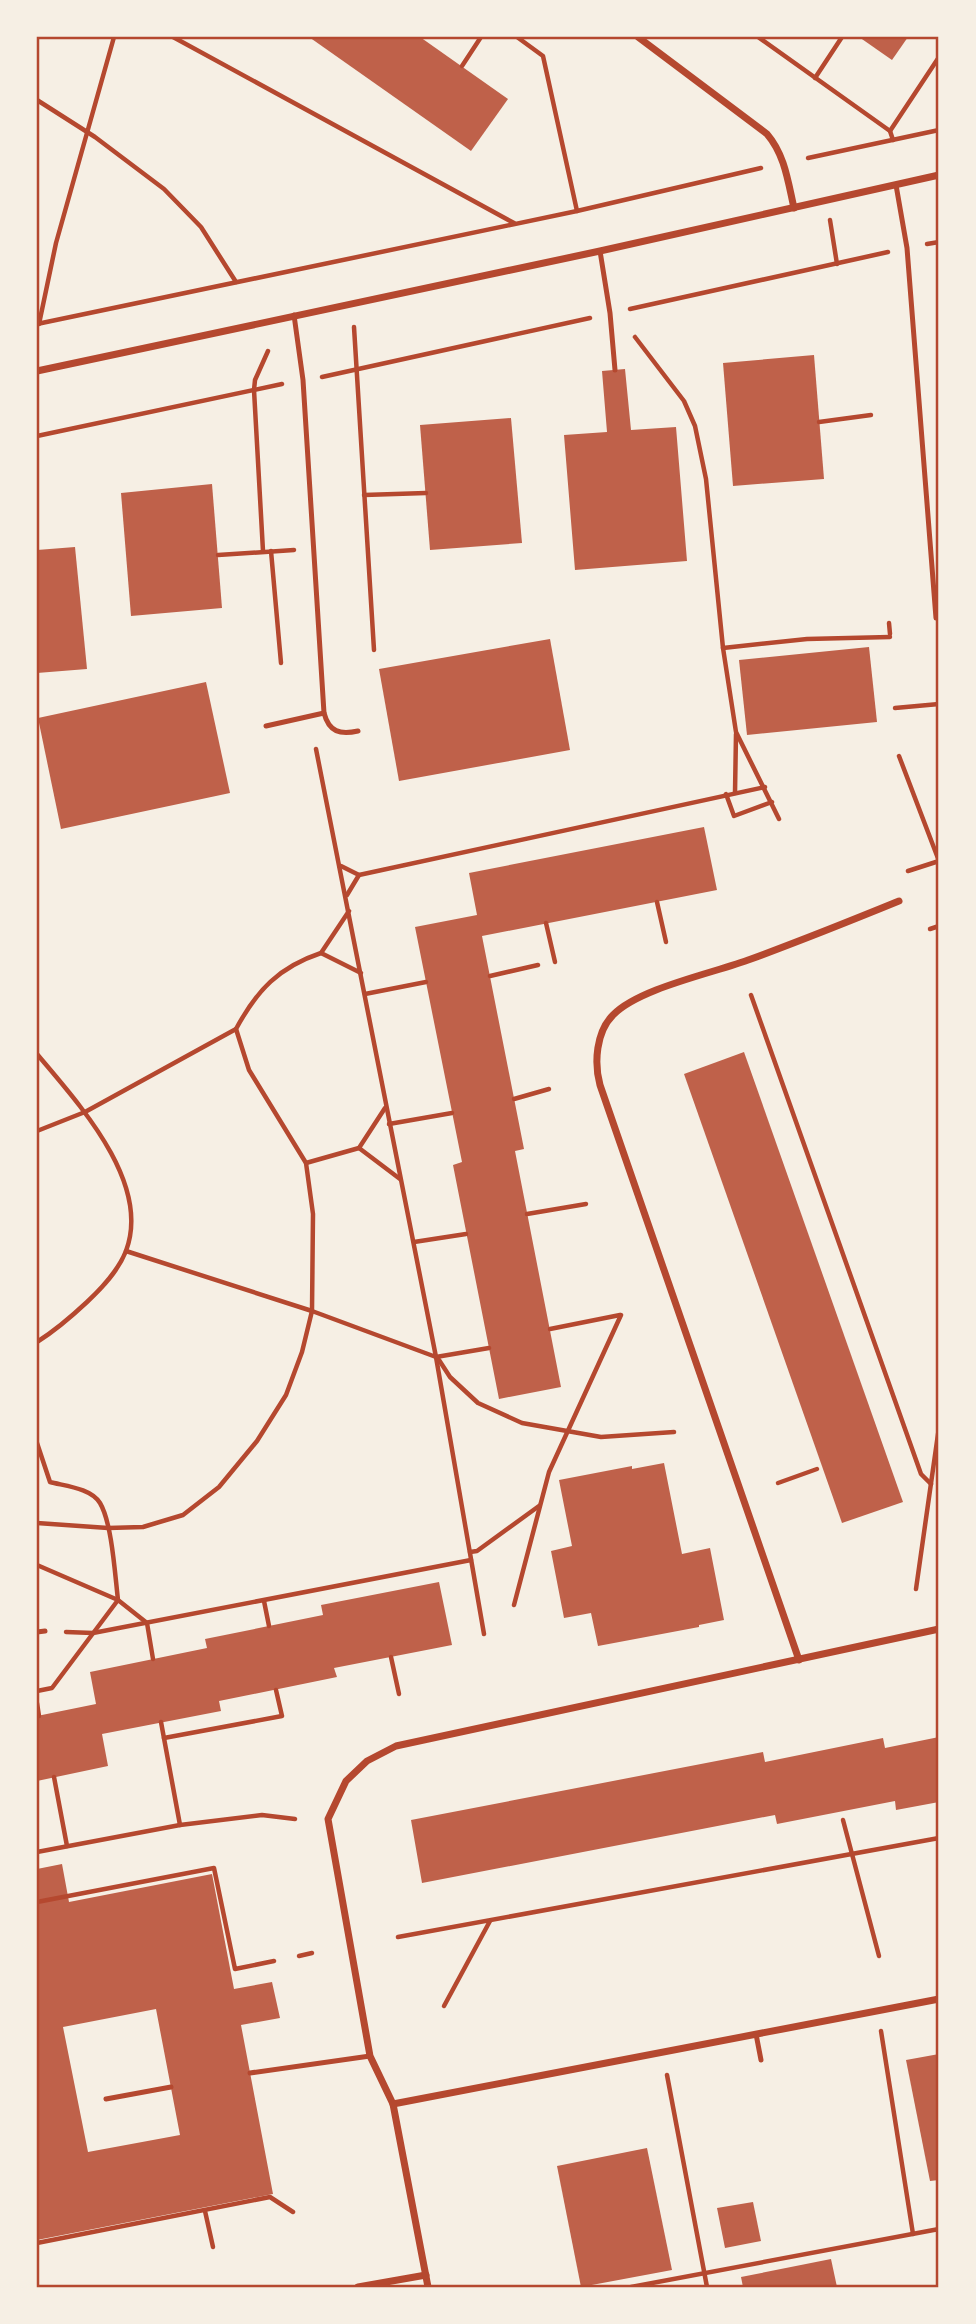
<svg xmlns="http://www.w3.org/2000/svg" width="976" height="2324" font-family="'Work Sans',sans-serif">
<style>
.building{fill:#bf614a;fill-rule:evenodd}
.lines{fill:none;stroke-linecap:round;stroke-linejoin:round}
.path{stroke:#b5482f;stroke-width:4.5}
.service{stroke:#b5482f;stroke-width:5}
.minor{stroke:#b5482f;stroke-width:7}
.neatline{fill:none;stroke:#b5482f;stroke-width:2.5}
</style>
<rect width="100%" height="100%" fill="#f6efe4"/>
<g class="building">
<path d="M 309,37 L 420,37 L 508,99 L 471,151 Z"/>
<path d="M 859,37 L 908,37 L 892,60 Z"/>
<path d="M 814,355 L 824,479 L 733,486 L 723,363 Z"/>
<path d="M 625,369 L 631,430 L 676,427 L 687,561 L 575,570 L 564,435 L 607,432 L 602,371 Z"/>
<path d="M 511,418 L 522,543 L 430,550 L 420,425 Z"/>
<path d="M 212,484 L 222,608 L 131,616 L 121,493 Z"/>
<path d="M 75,547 L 87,669 L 37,673 L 37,550 Z"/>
<path d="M 550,639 L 570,750 L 399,781 L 379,669 Z"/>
<path d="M 869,647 L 877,722 L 747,735 L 739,660 Z"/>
<path d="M 206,682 L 230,793 L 61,829 L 38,718 Z"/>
<path d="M 704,827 L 717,890 L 482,936 L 524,1149 L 515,1151 L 561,1387 L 499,1399 L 453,1165 L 462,1162 L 415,927 L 477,915 L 469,873 Z"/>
<path d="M 744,1052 L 903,1502 L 842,1523 L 684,1074 Z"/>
<path d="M 664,1463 L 682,1554 L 710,1548 L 724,1620 L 699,1625 L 699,1627 L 598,1646 L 591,1613 L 564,1618 L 551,1551 L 572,1546 L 559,1480 L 632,1466 L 632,1469 Z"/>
<path d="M 439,1582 L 452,1645 L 334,1668 L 337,1677 L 219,1701 L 221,1711 L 102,1734 L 108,1766 L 37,1781 L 37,1716 L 96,1704 L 90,1672 L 207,1648 L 205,1639 L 323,1615 L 321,1605 Z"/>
<path d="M 939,1737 L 939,1802 L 896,1810 L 895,1801 L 777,1824 L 775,1815 L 422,1883 L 411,1820 L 763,1752 L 765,1762 L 883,1738 L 885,1748 Z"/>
<path d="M 62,1864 L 69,1902 L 212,1874 L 234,1989 L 272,1982 L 280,2018 L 241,2025 L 273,2194 L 37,2240 L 37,1869 ZM 156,2009 L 180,2135 L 88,2152 L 63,2027 Z"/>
<path d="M 939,2054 L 939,2180 L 930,2181 L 906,2060 Z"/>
<path d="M 647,2148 L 672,2270 L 581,2287 L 557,2166 Z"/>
<path d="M 753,2202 L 761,2241 L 725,2248 L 717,2208 Z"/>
<path d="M 831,2259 L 837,2287 L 743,2287 L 741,2277 Z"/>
</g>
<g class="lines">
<g class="path">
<path d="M 173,37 L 514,223"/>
<path d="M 517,37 L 543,56 L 577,211"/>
<path d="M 758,37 L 890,131 L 893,140"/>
<path d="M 462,66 L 481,37"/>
<path d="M 815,78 L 842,37"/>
<path d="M 37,100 L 95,137 L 164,189 L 201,227 L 236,282"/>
<path d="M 890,131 L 939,57"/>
<path d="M 808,158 L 939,130"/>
<path d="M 830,220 L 837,264"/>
<path d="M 927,244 L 939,242"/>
<path d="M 630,309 L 888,252"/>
<path d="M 37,324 L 577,211 L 761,168"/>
<path d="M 39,324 L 56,243 L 114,37"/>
<path d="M 354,327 L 374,650"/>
<path d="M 635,337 L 684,401 L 695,426 L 706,479 L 723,648 L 736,732 L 779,819"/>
<path d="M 322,377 L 590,318"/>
<path d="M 819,422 L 871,415"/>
<path d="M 37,436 L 282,384"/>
<path d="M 364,495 L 426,493"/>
<path d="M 263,551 L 254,390 L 255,380 L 268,351"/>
<path d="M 271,551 L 281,663"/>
<path d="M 218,555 L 294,550"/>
<path d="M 889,623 L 890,634"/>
<path d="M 723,648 L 807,639 L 890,637"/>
<path d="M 895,708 L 939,704"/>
<path d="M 316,749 L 436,1357 L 484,1634"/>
<path d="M 899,756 L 939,861 L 908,871"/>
<path d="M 735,793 L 736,734"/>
<path d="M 726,794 L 734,816 L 772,802"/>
<path d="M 341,866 L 359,875 L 765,787"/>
<path d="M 347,895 L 359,875"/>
<path d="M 657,902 L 666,942"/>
<path d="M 546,923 L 555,962"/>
<path d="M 930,929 L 939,926"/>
<path d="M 321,953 L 361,973"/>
<path d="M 490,976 L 538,965"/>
<path d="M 365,994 L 426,982"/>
<path d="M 751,995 L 921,1474 L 931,1484"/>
<path d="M 37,1054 C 77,1102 152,1182 126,1251 C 118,1271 103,1287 87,1302 C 71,1317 56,1330 37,1342"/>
<path d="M 514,1099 L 549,1089"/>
<path d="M 385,1108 L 359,1148 L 400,1179"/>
<path d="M 389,1124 L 452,1113"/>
<path d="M 37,1131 L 85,1112 L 236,1029"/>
<path d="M 306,1163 L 359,1148"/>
<path d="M 527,1214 L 586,1204"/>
<path d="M 414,1242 L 466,1234"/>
<path d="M 126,1251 L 312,1311 L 436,1357 L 489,1348"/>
<path d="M 550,1329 L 620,1315"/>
<path d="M 439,1360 L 450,1377 L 478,1403 L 522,1423 L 601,1437 L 674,1432"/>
<path d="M 37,1443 L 50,1482 C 65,1486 91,1488 100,1503 C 112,1523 115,1575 118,1600 L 147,1623 L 153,1659"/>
<path d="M 778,1483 L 817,1469"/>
<path d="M 37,1523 L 108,1528 L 143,1527 L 183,1515 L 219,1487 L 257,1441 L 286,1395 L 302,1352 L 312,1311 L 313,1214 L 306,1163 L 249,1070 L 236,1029 C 257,990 279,967 321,953 L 349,911"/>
<path d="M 470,1552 L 477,1551 L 539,1506"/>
<path d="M 37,1565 L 118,1600 L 52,1688 L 37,1691"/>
<path d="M 916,1589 L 939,1427"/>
<path d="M 264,1601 L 269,1626"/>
<path d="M 514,1605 L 549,1472 L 621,1315"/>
<path d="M 66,1632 L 93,1633 L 471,1560"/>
<path d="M 391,1657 L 399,1694"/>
<path d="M 37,1703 L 39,1716"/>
<path d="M 161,1722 L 180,1825"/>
<path d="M 164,1738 L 282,1716 L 276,1690"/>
<path d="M 54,1777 L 67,1846"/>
<path d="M 843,1820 L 879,1956"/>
<path d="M 37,1852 L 180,1825 L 262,1815 L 295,1819"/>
<path d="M 37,1902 L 214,1868 L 235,1969 L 274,1961"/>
<path d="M 398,1937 L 939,1838"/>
<path d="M 299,1956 L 312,1953"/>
<path d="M 444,2006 L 490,1921"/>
<path d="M 881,2031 L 913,2234"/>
<path d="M 667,2075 L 707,2287"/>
<path d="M 205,2211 L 213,2247"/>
<path d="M 37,2243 L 270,2197 L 293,2212"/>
<path d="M 631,2287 L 939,2229"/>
</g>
<g class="service">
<path d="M 896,185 L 907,248 L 936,618"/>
<path d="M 600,251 L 610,313 L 615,370"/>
<path d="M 324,713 C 329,732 340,735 358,731"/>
<path d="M 266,726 L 324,713 L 303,380 L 294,315"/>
<path d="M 37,1632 L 45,1631"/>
<path d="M 756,2034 L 761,2060"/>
<path d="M 250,2073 L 370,2056"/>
<path d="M 106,2099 L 171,2087"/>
</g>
<g class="minor">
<path d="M 638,37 L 767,134 C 785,155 788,182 794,208"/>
<path d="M 37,371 L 600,251 L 939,175"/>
<path d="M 799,1660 L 600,1085 C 594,1063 596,1032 613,1015 C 639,988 714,973 751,959 C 800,941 850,921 899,901"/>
<path d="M 393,2104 L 939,1999"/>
<path d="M 358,2287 L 426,2275"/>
<path d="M 428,2287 L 393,2104 L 370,2056 L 328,1819 L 346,1781 L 367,1761 L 396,1746 L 939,1629"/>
</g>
</g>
<rect width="976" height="2324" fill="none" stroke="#f6efe4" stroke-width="77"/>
<rect x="38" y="38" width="899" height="2248" class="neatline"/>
</svg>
